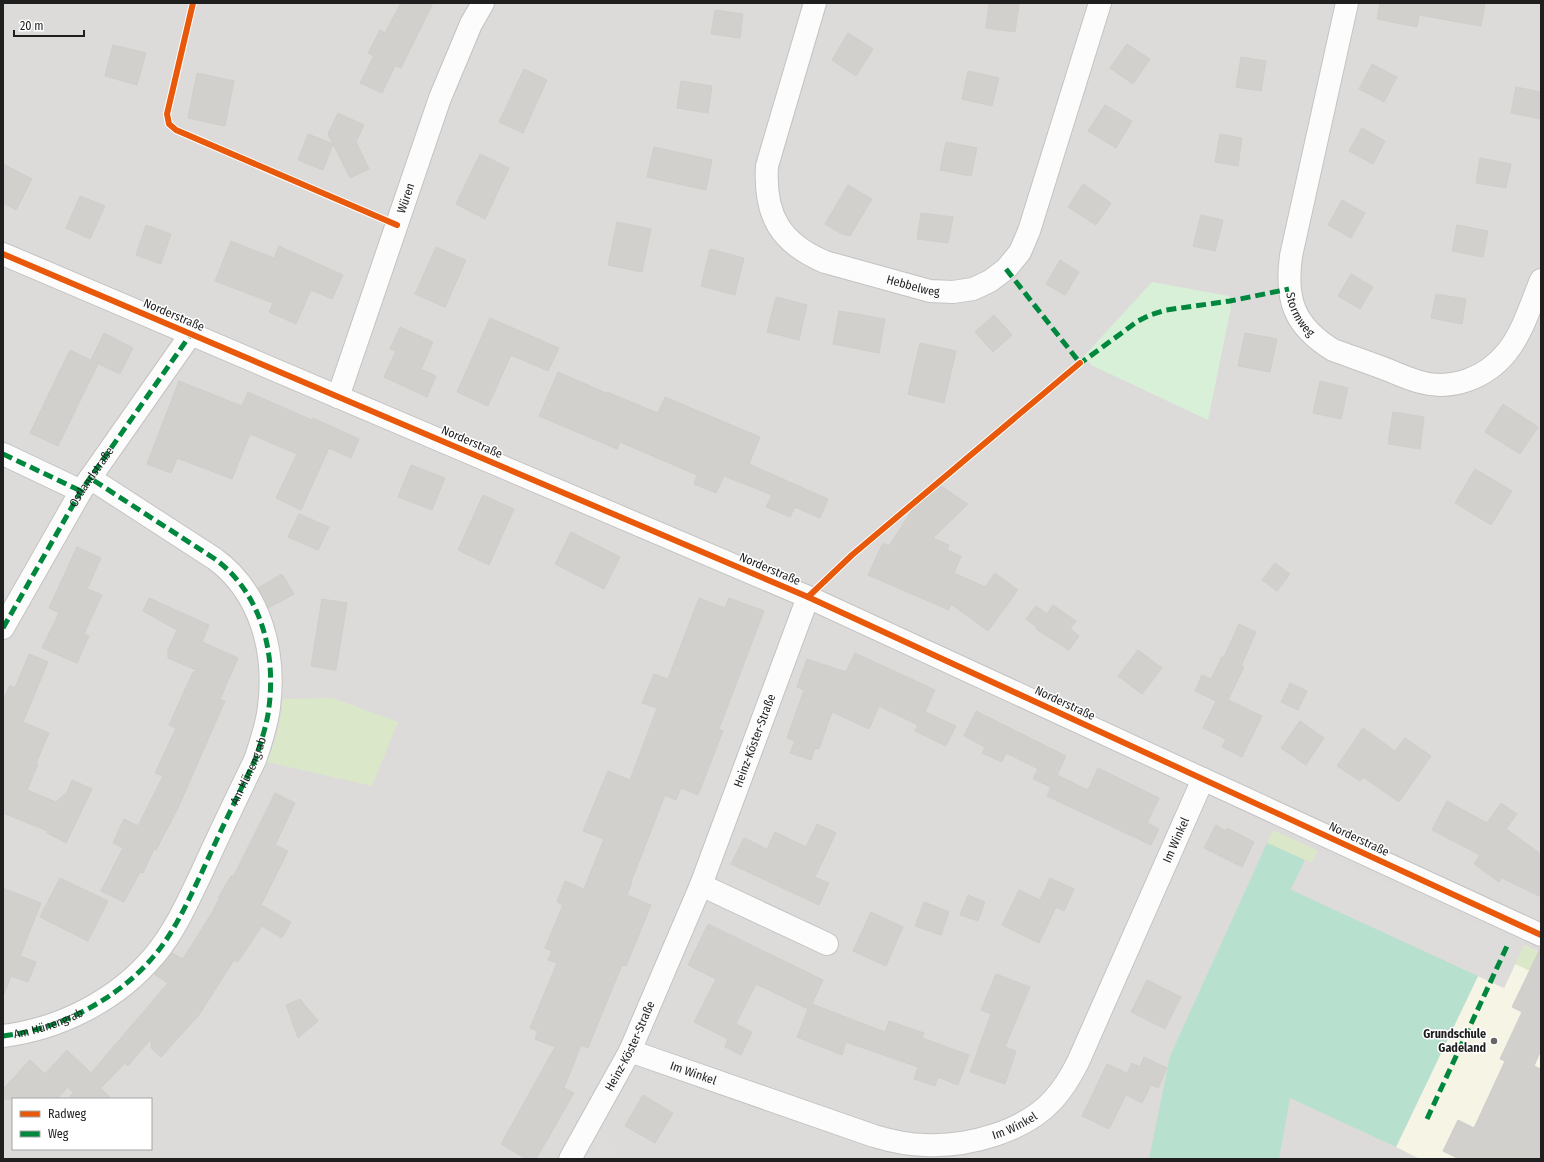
<svg xmlns="http://www.w3.org/2000/svg" width="1544" height="1162" font-family="'Fira Sans Condensed',sans-serif">
<style>
.residential{fill:#dcdbd9;fill-rule:evenodd}
.education{fill:#f5f4e5}
.grass{fill:#dae7c9}
.park{fill:#d8f0d8}
.pitch{fill:#b7e0cf}
.parking{fill:#dddcdb}
.building{fill:#d2d0cd;stroke:#d0cdca}
.lines{fill:none;stroke-linecap:round;stroke-linejoin:round}
.street-casing{stroke:#c4c3c2;stroke-width:24}
.street{stroke:#fcfcfc;stroke-width:22}
.quiet{stroke:#00873e;stroke-width:5;stroke-dasharray:10 5;stroke-linecap:butt}
.cycleway-casing{stroke:#fff;stroke-width:8}
.cycleway{stroke:#e8590c;stroke-width:6}
.poi-dot{fill:#676665;stroke:#fff;stroke-width:1.5}
.labels{text-anchor:middle;dominant-baseline:central;stroke-width:3;stroke-linejoin:round;paint-order:stroke}
.street-label{font-size:12px;fill:#1f1f1f;stroke:#fff}
.poi-label{font-size:12px;font-weight:bold;fill:#1f1f1f;stroke:#fff;text-anchor:end}
</style>
<rect width="100%" height="100%" fill="#edebe8"/>
<path class="residential" d="M 3,3 L 1541,3 L 1541,1159 L 3,1159 ZM 283,699 L 398,722 L 267,762 L 275,744 L 281,720 ZM 13,1099 L 151,1099 L 151,1149 L 13,1149 Z"/>
<path class="education" d="M 1524,945 L 1541,953 L 1541,1159 L 1420,1159 L 1396,1147 L 1478,976 L 1504,988 Z"/>
<g class="grass">
<path d="M 333,698 L 398,722 L 372,786 L 267,762 C 276,741 281,721 283,699 Z"/>
<path d="M 1273,830 L 1318,851 L 1312,863 L 1267,843 Z"/>
<path d="M 1524,945 L 1541,953 L 1541,976 L 1515,964 Z"/>
</g>
<path class="park" d="M 1152,282 L 1229,296 L 1231,307 L 1208,420 L 1091,365 L 1084,356 Z"/>
<path class="pitch" d="M 1267,843 L 1305,860 L 1291,890 L 1478,976 L 1396,1147 L 1290,1098 L 1279,1159 L 1149,1159 L 1170,1056 Z"/>
<g class="parking">
<path d="M 1318,851 L 1524,945 L 1504,988 L 1291,889 L 1305,860 L 1312,863 Z"/>
<path d="M 601,1137 L 618,1144 L 612,1159 L 589,1159 Z"/>
</g>
<g class="building">
<path d="M 401,3 L 433,3 L 401,68 L 395,66 L 382,93 L 360,83 L 374,56 L 368,53 L 380,30 L 385,33 Z"/>
<path d="M 989,3 L 1019,5 L 1015,32 L 986,28 Z"/>
<path d="M 1380,3 L 1485,3 L 1481,26 L 1419,15 L 1417,27 L 1377,19 Z"/>
<path d="M 715,10 L 743,14 L 740,38 L 711,34 Z"/>
<path d="M 848,33 L 873,49 L 856,76 L 832,60 Z"/>
<path d="M 1127,44 L 1150,59 L 1133,84 L 1110,68 Z"/>
<path d="M 113,45 L 146,53 L 137,85 L 105,76 Z"/>
<path d="M 1241,57 L 1266,61 L 1261,91 L 1236,87 Z"/>
<path d="M 1372,64 L 1397,77 L 1384,102 L 1359,89 Z"/>
<path d="M 524,69 L 547,80 L 523,133 L 499,122 Z"/>
<path d="M 968,71 L 999,78 L 992,106 L 962,99 Z"/>
<path d="M 197,73 L 234,81 L 225,126 L 188,118 Z"/>
<path d="M 681,81 L 712,86 L 708,113 L 677,108 Z"/>
<path d="M 1516,87 L 1541,92 L 1541,119 L 1511,113 Z"/>
<path d="M 1105,105 L 1132,121 L 1116,148 L 1088,131 Z"/>
<path d="M 338,113 L 364,125 L 356,142 L 369,169 L 350,178 L 328,134 Z"/>
<path d="M 1362,128 L 1385,141 L 1373,164 L 1349,151 Z"/>
<path d="M 308,134 L 333,144 L 323,170 L 298,160 Z"/>
<path d="M 1220,134 L 1242,138 L 1238,166 L 1215,162 Z"/>
<path d="M 946,142 L 977,148 L 971,176 L 940,170 Z"/>
<path d="M 654,147 L 712,160 L 706,190 L 647,177 Z"/>
<path d="M 480,154 L 509,168 L 485,219 L 456,204 Z"/>
<path d="M 1480,158 L 1511,164 L 1506,188 L 1476,183 Z"/>
<path d="M 3,164 L 32,179 L 16,210 L 3,203 Z"/>
<path d="M 1083,184 L 1111,203 L 1096,225 L 1068,207 Z"/>
<path d="M 848,185 L 872,199 L 850,236 L 842,234 L 825,224 Z"/>
<path d="M 80,196 L 105,206 L 90,239 L 66,228 Z"/>
<path d="M 1342,200 L 1365,213 L 1351,238 L 1328,225 Z"/>
<path d="M 921,213 L 953,217 L 948,243 L 917,239 Z"/>
<path d="M 1201,215 L 1223,220 L 1215,251 L 1193,246 Z"/>
<path d="M 617,222 L 651,229 L 642,272 L 608,265 Z"/>
<path d="M 146,225 L 171,234 L 161,264 L 136,255 Z"/>
<path d="M 1457,225 L 1488,231 L 1483,257 L 1452,251 Z"/>
<path d="M 231,241 L 274,258 L 279,246 L 343,275 L 332,299 L 311,290 L 296,324 L 269,312 L 273,303 L 215,281 Z"/>
<path d="M 436,247 L 466,260 L 445,307 L 415,294 Z"/>
<path d="M 710,249 L 744,258 L 735,295 L 701,286 Z"/>
<path d="M 1060,260 L 1079,272 L 1065,295 L 1046,284 Z"/>
<path d="M 1351,274 L 1373,287 L 1360,309 L 1338,296 Z"/>
<path d="M 1436,294 L 1466,299 L 1462,324 L 1431,318 Z"/>
<path d="M 776,297 L 807,305 L 799,340 L 767,332 Z"/>
<path d="M 839,311 L 885,319 L 879,353 L 833,344 Z"/>
<path d="M 994,315 L 1012,335 L 993,352 L 975,332 Z"/>
<path d="M 490,318 L 559,348 L 548,371 L 511,355 L 488,406 L 457,392 Z"/>
<path d="M 400,327 L 433,342 L 421,369 L 436,376 L 427,397 L 384,377 L 396,351 L 390,349 Z"/>
<path d="M 104,333 L 133,348 L 120,374 L 91,360 Z"/>
<path d="M 1245,333 L 1277,339 L 1270,372 L 1238,366 Z"/>
<path d="M 920,343 L 956,351 L 944,403 L 908,394 Z"/>
<path d="M 70,350 L 98,364 L 58,446 L 30,433 Z"/>
<path d="M 558,372 L 606,393 L 607,392 L 658,413 L 665,397 L 760,437 L 749,464 L 828,499 L 820,518 L 795,507 L 790,517 L 766,507 L 772,495 L 724,476 L 716,493 L 694,484 L 697,475 L 620,442 L 617,449 L 539,416 Z"/>
<path d="M 179,381 L 242,406 L 248,392 L 312,420 L 313,418 L 359,439 L 351,458 L 329,448 L 301,510 L 276,498 L 297,454 L 250,434 L 232,479 L 177,458 L 171,473 L 147,464 Z"/>
<path d="M 1320,381 L 1348,388 L 1341,419 L 1313,413 Z"/>
<path d="M 1503,404 L 1538,427 L 1520,454 L 1485,432 Z"/>
<path d="M 1393,412 L 1424,417 L 1420,449 L 1388,444 Z"/>
<path d="M 411,465 L 445,478 L 432,510 L 398,497 Z"/>
<path d="M 1475,469 L 1512,491 L 1491,525 L 1455,503 Z"/>
<path d="M 941,486 L 968,504 L 933,538 L 949,545 L 947,550 L 961,556 L 954,573 L 985,587 L 995,573 L 1018,590 L 988,631 L 951,604 L 949,610 L 868,575 L 883,543 L 889,546 L 913,509 Z"/>
<path d="M 483,495 L 514,509 L 489,565 L 458,550 Z"/>
<path d="M 299,514 L 329,527 L 318,550 L 288,537 Z"/>
<path d="M 571,532 L 620,557 L 604,589 L 555,564 Z"/>
<path d="M 77,547 L 101,558 L 87,589 L 102,595 L 84,634 L 89,636 L 77,663 L 42,648 L 59,613 L 49,608 Z"/>
<path d="M 1275,563 L 1290,574 L 1277,591 L 1262,580 Z"/>
<path d="M 282,574 L 294,594 L 268,608 L 258,588 Z"/>
<path d="M 149,598 L 209,625 L 202,642 L 238,658 L 220,699 L 225,701 L 178,808 L 156,850 L 154,849 L 143,873 L 140,872 L 124,902 L 101,891 L 123,848 L 113,843 L 124,819 L 138,826 L 163,776 L 155,773 L 176,728 L 169,725 L 193,672 L 198,671 L 168,658 L 168,650 L 177,630 L 143,611 Z"/>
<path d="M 699,598 L 725,608 L 729,598 L 764,611 L 719,729 L 723,731 L 698,795 L 681,788 L 676,800 L 665,795 L 631,882 L 632,882 L 627,895 L 651,905 L 626,966 L 622,965 L 588,1048 L 581,1045 L 564,1088 L 574,1093 L 536,1159 L 526,1159 L 501,1144 L 555,1047 L 535,1039 L 538,1031 L 530,1028 L 557,963 L 548,960 L 552,951 L 545,948 L 563,905 L 557,902 L 565,881 L 584,889 L 604,839 L 583,831 L 608,771 L 630,780 L 657,708 L 642,703 L 654,674 L 668,679 Z"/>
<path d="M 322,599 L 347,603 L 336,670 L 311,666 Z"/>
<path d="M 1053,605 L 1076,621 L 1070,629 L 1079,636 L 1069,650 L 1036,629 L 1037,627 L 1026,619 L 1036,606 L 1047,614 Z"/>
<path d="M 1239,624 L 1256,632 L 1241,666 L 1244,667 L 1228,700 L 1262,716 L 1242,757 L 1222,747 L 1226,739 L 1203,728 L 1216,701 L 1195,691 L 1202,675 L 1211,679 L 1222,657 L 1224,657 Z"/>
<path d="M 1138,650 L 1162,668 L 1142,694 L 1118,676 Z"/>
<path d="M 855,653 L 935,690 L 925,712 L 956,726 L 946,746 L 915,731 L 918,725 L 879,706 L 869,729 L 832,712 L 819,749 L 815,748 L 811,760 L 790,753 L 795,741 L 787,738 L 804,690 L 797,687 L 807,659 L 846,672 Z"/>
<path d="M 29,654 L 48,662 L 23,722 L 49,733 L 36,763 L 38,764 L 27,790 L 56,802 L 67,792 L 72,780 L 92,789 L 66,843 L 47,833 L 48,831 L 3,813 L 3,701 L 10,685 L 15,688 Z"/>
<path d="M 1290,683 L 1307,691 L 1298,710 L 1281,702 Z"/>
<path d="M 976,711 L 1066,756 L 1057,775 L 1088,790 L 1098,768 L 1159,798 L 1147,823 L 1159,829 L 1151,845 L 1047,796 L 1051,787 L 1033,779 L 1038,769 L 1006,753 L 1002,762 L 982,753 L 985,747 L 964,736 Z"/>
<path d="M 1300,721 L 1324,738 L 1306,765 L 1281,748 Z"/>
<path d="M 1363,728 L 1395,751 L 1405,738 L 1431,756 L 1399,802 L 1363,777 L 1360,781 L 1337,766 Z"/>
<path d="M 275,793 L 295,803 L 275,845 L 288,851 L 261,905 L 291,922 L 282,938 L 262,926 L 238,962 L 234,960 L 199,1015 L 161,1057 L 151,1048 L 151,1039 L 128,1066 L 125,1063 L 101,1088 L 112,1099 L 68,1099 L 73,1093 L 68,1087 L 57,1099 L 3,1099 L 3,1089 L 30,1060 L 45,1074 L 67,1050 L 91,1073 L 168,983 L 154,974 L 172,953 L 183,959 L 213,911 L 219,899 L 218,898 L 231,876 L 233,877 Z"/>
<path d="M 1447,801 L 1487,823 L 1501,803 L 1517,814 L 1506,829 L 1541,854 L 1541,897 L 1502,878 L 1499,882 L 1474,864 L 1480,855 L 1432,830 Z"/>
<path d="M 817,824 L 836,833 L 815,877 L 829,883 L 819,905 L 731,864 L 744,838 L 767,849 L 775,832 L 806,847 Z"/>
<path d="M 1216,825 L 1225,831 L 1227,828 L 1254,842 L 1242,867 L 1204,848 Z"/>
<path d="M 60,878 L 108,901 L 88,941 L 40,917 Z"/>
<path d="M 1050,878 L 1074,889 L 1064,911 L 1056,907 L 1039,943 L 1002,925 L 1019,890 L 1040,900 Z"/>
<path d="M 3,888 L 41,903 L 20,956 L 36,962 L 28,982 L 11,976 L 4,994 Z"/>
<path d="M 968,895 L 985,902 L 978,921 L 960,915 Z"/>
<path d="M 924,902 L 949,912 L 941,935 L 915,926 Z"/>
<path d="M 871,912 L 903,927 L 886,966 L 853,951 Z"/>
<path d="M 708,924 L 823,980 L 812,1004 L 885,1032 L 889,1021 L 924,1033 L 922,1038 L 969,1055 L 958,1085 L 938,1077 L 935,1086 L 914,1079 L 918,1067 L 846,1042 L 842,1055 L 797,1037 L 808,1009 L 756,984 L 736,1024 L 752,1032 L 741,1055 L 725,1047 L 728,1039 L 694,1022 L 716,979 L 688,965 Z"/>
<path d="M 1541,947 L 1541,1050 L 1534,1066 L 1541,1069 L 1541,1159 L 1459,1159 L 1443,1151 L 1458,1120 L 1474,1128 L 1505,1061 L 1500,1059 L 1522,1012 L 1512,1007 Z"/>
<path d="M 996,974 L 1030,987 L 1005,1047 L 1016,1051 L 1005,1084 L 970,1072 L 991,1014 L 981,1010 Z"/>
<path d="M 1147,980 L 1181,997 L 1165,1029 L 1131,1012 Z"/>
<path d="M 300,999 L 318,1021 L 298,1038 L 286,1005 Z"/>
<path d="M 1144,1057 L 1167,1068 L 1158,1088 L 1151,1085 L 1142,1103 L 1126,1095 L 1109,1129 L 1082,1116 L 1107,1064 L 1127,1073 L 1132,1063 L 1140,1067 Z"/>
<path d="M 643,1095 L 673,1113 L 655,1143 L 625,1126 Z"/>
</g>
<g class="lines">
<g class="street-casing">
<g id="street">
<path id="s1" d="M 815,3 L 767,166 C 764,215 780,243 825,262 L 930,291 L 953,292 L 973,289 L 990,281 L 1006,269 L 1020,252 L 1029,231 L 1100,3"/>
<path id="s2" d="M 1347,3 L 1291,256 C 1285,300 1294,326 1333,350 C 1352,357 1370,363 1388,370 C 1398,374 1409,379 1420,382 C 1452,391 1486,378 1507,352 C 1523,332 1531,304 1541,280"/>
<path d="M 3,254 L 808,597 L 1541,935"/>
<path id="s3" d="M 338,397 L 440,98 L 471,24 L 483,3"/>
<path d="M 3,454 L 81,491"/>
<path id="s4" d="M 3,628 L 81,491 L 191,334"/>
<path d="M 701,885 L 827,944"/>
<path id="s5" d="M 3,1036 C 60,1029 117,1000 154,956 C 175,931 188,901 202,872 C 219,834 237,797 255,760 C 261,742 267,725 269,707 C 276,652 261,593 215,559 L 90,478"/>
<path id="s6" d="M 630,1051 L 874,1136 C 891,1141 907,1145 925,1145 C 967,1147 1024,1132 1053,1100 C 1064,1088 1071,1076 1078,1062 L 1203,779"/>
<path id="s7" d="M 570,1159 L 630,1051 L 701,885 L 808,597"/>
</g>
</g>
<use href="#street" class="street"/>
<g class="quiet">
<path d="M 1006,269 L 1080,363"/>
<path d="M 1078,365 L 1138,321 L 1150,315 L 1166,310 L 1230,301 L 1289,289"/>
<path d="M 3,454 L 81,491"/>
<path d="M 3,628 L 81,491 L 191,334"/>
<path d="M 3,1036 C 60,1029 117,1000 154,956 C 175,931 188,901 202,872 C 219,834 237,797 255,760 C 261,742 267,725 269,707 C 276,652 261,593 215,559 L 90,478"/>
<path d="M 1427,1119 L 1508,944"/>
</g>
<g class="cycleway-casing">
<g id="cycleway">
<path d="M 193,3 L 167,114 L 169,124 L 176,130 L 397,225"/>
<path d="M 3,254 L 808,597 L 1541,935"/>
<path d="M 808,597 L 852,555 L 1080,363"/>
</g>
</g>
<use href="#cycleway" class="cycleway"/>
</g>
<circle class="poi-dot" cx="1494" cy="1041" r="4"/>
<g class="labels">
<g class="street-label">
<text stroke="none"><textPath href="#s3" startOffset="210">Würen</textPath></text>
<text stroke="none"><textPath href="#s1" startOffset="383">Hebbelweg</textPath></text>
<text stroke="none"><textPath href="#s2" startOffset="320">Stormweg</textPath></text>
<text transform="translate(174 315) rotate(23)">Norderstraße</text>
<text transform="translate(472 442) rotate(23)">Norderstraße</text>
<text stroke="none"><textPath href="#s4" startOffset="175">Ostlandstraße</textPath></text>
<text transform="translate(770 569) rotate(23)">Norderstraße</text>
<text transform="translate(1065 703) rotate(25)">Norderstraße</text>
<text stroke="none"><textPath href="#s7" startOffset="458">Heinz-Köster-Straße</textPath></text>
<text stroke="none"><textPath href="#s5" startOffset="383">Am Hünengrab</textPath></text>
<text transform="translate(1359 839) rotate(25)">Norderstraße</text>
<text stroke="none"><textPath href="#s6" startOffset="738">Im Winkel</textPath></text>
<text stroke="none"><textPath href="#s5" startOffset="47">Am Hünengrab</textPath></text>
<text stroke="none"><textPath href="#s7" startOffset="128">Heinz-Köster-Straße</textPath></text>
<text stroke="none"><textPath href="#s6" startOffset="67">Im Winkel</textPath></text>
<text stroke="none"><textPath href="#s6" startOffset="403">Im Winkel</textPath></text>
</g>
<g class="poi-label">
<text x="1486" y="1034">Grundschule<tspan x="1486" dy="14">Gadeland</tspan></text>
</g>
</g>
<rect width="1544" height="1162" fill="none" stroke="#1f1f1f" stroke-width="8"/>
<rect x="12" y="1098" width="140" height="52" fill="#ffffff" stroke="#a5a5a5"/>
<rect x="20" y="1111" width="20" height="6" fill="#e8590c" stroke="#a5a5a5"/>
<text x="48" y="1118" font-size="12" fill="#1f1f1f">Radweg</text>
<rect x="20" y="1131" width="20" height="6" fill="#00873e" stroke="#a5a5a5"/>
<text x="48" y="1138" font-size="12" fill="#1f1f1f">Weg</text>
<path d="M14 30v6h70v-6" fill="none" stroke="#1f1f1f" stroke-width="2"/>
<text x="20" y="30" font-size="12" fill="#1f1f1f" stroke="#ffffff" stroke-width="3" paint-order="stroke">20 m</text>
</svg>
